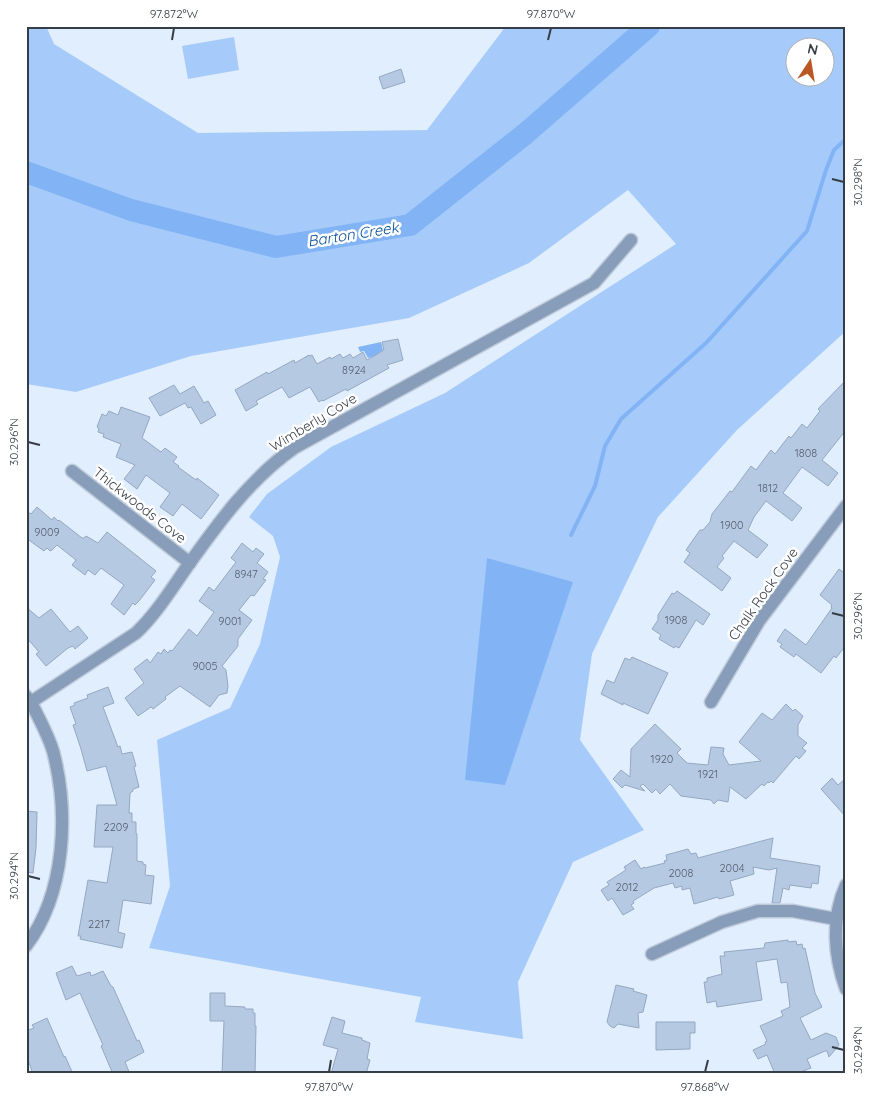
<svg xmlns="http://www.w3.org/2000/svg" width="872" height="1100" font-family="Quicksand,sans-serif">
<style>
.green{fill:#a6cbfa;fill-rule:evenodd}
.water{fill:#82b4f5}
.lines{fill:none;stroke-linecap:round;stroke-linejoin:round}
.stream{stroke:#82b4f5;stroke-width:4}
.river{stroke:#82b4f5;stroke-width:22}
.building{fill:#b5c9e3;stroke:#95a8c1}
.minor-casing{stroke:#bfcbd9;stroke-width:15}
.minor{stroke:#889dba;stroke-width:12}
.ticks{fill:none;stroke:#353d47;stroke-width:2}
.labels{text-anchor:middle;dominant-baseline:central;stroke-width:5;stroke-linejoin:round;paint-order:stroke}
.number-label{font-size:11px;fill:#55606e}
.street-label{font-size:14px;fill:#353d47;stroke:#fff}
.water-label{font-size:15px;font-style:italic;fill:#024b95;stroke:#fff}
.neatline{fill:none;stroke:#353d47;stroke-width:2}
.ticks-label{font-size:12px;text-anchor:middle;fill:#353d47}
</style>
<rect width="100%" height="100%" fill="#e1eefe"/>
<g class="green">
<path d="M 26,26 L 46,26 L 54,44 L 198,133 L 427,130 L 506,26 L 846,26 L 846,331 L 737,430 L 658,517 L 592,654 L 580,740 L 644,830 L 573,862 L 518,982 L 523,1039 L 415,1022 L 421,997 L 149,948 L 170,886 L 157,740 L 230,708 L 260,644 L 280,557 L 273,536 L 249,517 L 267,494 L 331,447 L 445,393 L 676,244 L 628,190 L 529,263 L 409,318 L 191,356 L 76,392 L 26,384 ZM 794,48 L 824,48 L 824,78 L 794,78 Z"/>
<path d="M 234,37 L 239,70 L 188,79 L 182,46 Z"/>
</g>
<g class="water">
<path d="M 381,342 L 383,350 L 375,356 L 368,358 L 364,351 L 360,352 L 358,347 Z"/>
<path d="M 487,558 L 573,582 L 505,785 L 465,780 Z"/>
</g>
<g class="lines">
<g class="stream">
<path d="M 26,177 L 30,173"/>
<path d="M 571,535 L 595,486 L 605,446 L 621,419 L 706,343 L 807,231 L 826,170 L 834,150 L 846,139"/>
</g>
<path class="river" d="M 26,172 L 131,210 L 276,247 L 410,225 L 525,134 L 649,26"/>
</g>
<g class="building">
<path d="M 401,69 L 405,82 L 383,89 L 379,77 Z"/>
<path d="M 398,339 L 403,360 L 387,365 L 389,368 L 347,391 L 346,389 L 323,401 L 322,400 L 319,402 L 310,387 L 289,398 L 282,387 L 256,401 L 258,404 L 246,411 L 235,390 L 267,372 L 268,374 L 294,360 L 295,363 L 309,355 L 310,356 L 312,355 L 317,364 L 330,357 L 331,359 L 340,354 L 343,358 L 350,354 L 353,358 L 363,352 L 367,360 L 384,350 L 382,342 Z"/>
<path d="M 846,380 L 846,430 L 822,460 L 838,473 L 828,486 L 802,467 L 783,493 L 802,508 L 792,521 L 766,501 L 754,517 L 748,530 L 768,545 L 757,558 L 734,541 L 722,556 L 724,558 L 717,567 L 731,578 L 722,591 L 684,562 L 690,553 L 686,550 L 700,530 L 703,530 L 710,522 L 712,514 L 730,491 L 732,492 L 751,466 L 756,470 L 771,450 L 775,454 L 789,436 L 791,438 L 802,424 L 807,428 L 820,411 L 818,409 Z"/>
<path d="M 174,385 L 180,394 L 194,386 L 204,403 L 208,401 L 216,415 L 201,424 L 191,407 L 188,408 L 185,403 L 160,416 L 149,398 Z"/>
<path d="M 121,407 L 150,417 L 142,438 L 161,452 L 165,448 L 177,457 L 173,462 L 179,466 L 178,467 L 196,480 L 197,478 L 219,495 L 201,519 L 182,504 L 173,516 L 160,507 L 170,493 L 146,475 L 137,489 L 124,479 L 135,465 L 116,457 L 121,444 L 103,437 L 104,434 L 98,432 L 99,428 L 97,427 L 102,414 L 106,416 L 109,411 L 118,415 Z"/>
<path d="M 37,507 L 52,520 L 54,517 L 58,521 L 59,520 L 82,538 L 84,538 L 86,536 L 98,543 L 107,532 L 156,571 L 151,577 L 155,580 L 139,601 L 135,605 L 133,603 L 124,615 L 111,604 L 124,585 L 101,568 L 95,575 L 88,570 L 85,575 L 72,565 L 76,560 L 57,545 L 52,550 L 50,551 L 47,548 L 44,551 L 26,538 L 26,511 L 31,514 Z"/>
<path d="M 242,543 L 253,552 L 256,548 L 264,554 L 257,563 L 268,572 L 263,579 L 266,580 L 254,596 L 251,595 L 239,610 L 252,620 L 238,639 L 238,646 L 222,666 L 226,670 L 228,686 L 227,693 L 219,695 L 210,707 L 180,686 L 165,697 L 166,699 L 153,709 L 151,707 L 138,716 L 125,698 L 144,683 L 134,669 L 147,659 L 150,663 L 158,652 L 161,654 L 164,649 L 168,653 L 170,650 L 172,651 L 189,629 L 197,636 L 214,612 L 199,601 L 209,587 L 214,591 L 236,562 L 231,558 Z"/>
<path d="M 839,569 L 846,574 L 846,645 L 836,658 L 834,656 L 821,673 L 796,654 L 794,657 L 780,647 L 782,644 L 777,641 L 785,629 L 806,645 L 832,608 L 831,607 L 832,605 L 820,595 Z"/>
<path d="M 677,591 L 710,614 L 703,625 L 696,620 L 679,648 L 675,646 L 674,648 L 659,639 L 661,635 L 652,629 L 658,620 L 658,615 L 672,593 L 674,594 Z"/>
<path d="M 26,607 L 39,618 L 51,609 L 70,632 L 78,626 L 88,638 L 75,649 L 73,646 L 68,648 L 46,666 L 36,654 L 39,652 L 26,637 Z"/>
<path d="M 632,657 L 668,673 L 648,714 L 623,703 L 623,705 L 601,694 L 607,680 L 614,683 L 625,658 L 630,660 Z"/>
<path d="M 108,687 L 114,703 L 103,707 L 118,747 L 120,746 L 122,754 L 132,752 L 136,766 L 134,767 L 139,787 L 133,789 L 133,791 L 130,793 L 129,813 L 132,813 L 132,822 L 136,822 L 136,833 L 137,834 L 137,861 L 143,862 L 143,864 L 146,865 L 145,875 L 154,876 L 151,904 L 123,900 L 118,932 L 125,934 L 122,948 L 80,939 L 81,936 L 78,936 L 88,880 L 107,883 L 113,847 L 94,847 L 97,805 L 117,805 L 106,766 L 87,771 L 81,749 L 73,725 L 76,724 L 70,707 L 75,705 L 74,703 L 88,698 L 87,695 Z"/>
<path d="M 786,704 L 793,711 L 795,709 L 803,716 L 798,725 L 798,736 L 807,743 L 802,748 L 806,751 L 799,759 L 796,756 L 773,783 L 771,781 L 769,783 L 768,782 L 764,786 L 762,784 L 746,799 L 730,787 L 728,802 L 718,800 L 714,804 L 711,800 L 681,796 L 670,784 L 660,794 L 656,789 L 652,793 L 643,784 L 640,786 L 645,791 L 625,785 L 622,788 L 613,779 L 621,770 L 630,777 L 631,749 L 655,724 L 681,749 L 677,753 L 687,763 L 708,765 L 711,747 L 724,748 L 723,754 L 729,765 L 761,761 L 739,742 L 762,713 L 772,720 Z"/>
<path d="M 832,778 L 838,785 L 846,778 L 846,817 L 821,789 Z"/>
<path d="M 26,811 L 37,812 L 36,848 L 33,873 L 26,872 Z"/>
<path d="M 773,838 L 770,858 L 820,866 L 818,884 L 812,883 L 811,888 L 790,885 L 789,890 L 783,888 L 780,903 L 772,903 L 777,868 L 769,870 L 753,867 L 754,874 L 730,881 L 734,895 L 719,899 L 718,897 L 694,904 L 690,888 L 682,890 L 682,886 L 675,888 L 673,883 L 654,888 L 633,901 L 634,903 L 631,905 L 634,909 L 623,915 L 612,898 L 608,901 L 601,890 L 609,885 L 607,882 L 626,870 L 624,867 L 635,860 L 641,869 L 644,867 L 645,868 L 665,863 L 664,861 L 667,860 L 666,855 L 688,849 L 691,854 L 696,853 L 698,858 Z"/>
<path d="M 788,940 L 788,942 L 796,941 L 797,945 L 802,944 L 803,949 L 805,948 L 815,993 L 822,1007 L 800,1018 L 811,1040 L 826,1033 L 836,1037 L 839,1045 L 829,1057 L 827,1051 L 825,1051 L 807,1059 L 811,1068 L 803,1071 L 805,1074 L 775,1074 L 767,1055 L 758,1059 L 753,1050 L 766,1044 L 765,1042 L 767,1041 L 760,1026 L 783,1016 L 781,1011 L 790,1007 L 787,982 L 781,983 L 777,959 L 756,962 L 762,1000 L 717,1007 L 716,1001 L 707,1003 L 704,982 L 707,982 L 707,978 L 722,974 L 720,956 L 725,956 L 724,952 L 764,948 L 765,943 Z"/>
<path d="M 72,966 L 77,976 L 90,972 L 91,976 L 103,971 L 111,986 L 113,987 L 137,1041 L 139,1040 L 144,1052 L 125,1062 L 130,1074 L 113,1074 L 101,1046 L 103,1045 L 80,993 L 66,1000 L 56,973 Z"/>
<path d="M 616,985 L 634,989 L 633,991 L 647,995 L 643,1012 L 638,1013 L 639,1028 L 618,1024 L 614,1028 L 610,1026 L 607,1022 Z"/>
<path d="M 210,993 L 225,993 L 225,1006 L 245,1007 L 245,1009 L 253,1009 L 253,1013 L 255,1013 L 255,1026 L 256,1026 L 255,1074 L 222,1074 L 224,1021 L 210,1021 Z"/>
<path d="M 332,1017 L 345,1021 L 342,1033 L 362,1038 L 362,1040 L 370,1043 L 367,1059 L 370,1060 L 366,1074 L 331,1074 L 338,1049 L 323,1045 Z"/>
<path d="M 47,1018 L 64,1057 L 65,1056 L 73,1074 L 33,1074 L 26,1054 L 26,1031 L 34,1028 L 32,1025 Z"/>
<path d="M 656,1022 L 695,1022 L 695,1033 L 690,1033 L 690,1049 L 656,1050 Z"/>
</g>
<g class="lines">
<g class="minor-casing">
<g id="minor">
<path d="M 72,471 L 190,563"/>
<path d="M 26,696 L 31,702 C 38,717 48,734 53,751 C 69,812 66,893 26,946"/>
<path d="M 31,702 L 136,633 C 157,613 172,588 189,564 C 219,522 251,478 294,448 L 594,283 L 631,240"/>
<path d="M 711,702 L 759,621 L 846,506"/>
<path d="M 846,885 C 831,918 834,956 846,989"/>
<path d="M 652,954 L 722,922 L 758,911 L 793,911 L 836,919"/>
</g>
</g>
<use href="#minor" class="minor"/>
</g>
<path class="ticks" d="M 172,40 L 174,28M 548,40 L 551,28M 832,179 L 844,182M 28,442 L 40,445M 832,613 L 844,616M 28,876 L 40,879M 832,1047 L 844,1050M 329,1072 L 331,1060M 705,1072 L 708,1060"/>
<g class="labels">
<g class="number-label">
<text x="354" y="370">8924</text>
<text x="806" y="453">1808</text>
<text x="768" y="488">1812</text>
<text x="732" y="525">1900</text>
<text x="47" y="532">9009</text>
<text x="246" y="574">8947</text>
<text x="676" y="620">1908</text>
<text x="230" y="621">9001</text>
<text x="205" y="666">9005</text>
<text x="662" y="759">1920</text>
<text x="708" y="774">1921</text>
<text x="116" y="827">2209</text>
<text x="732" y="868">2004</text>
<text x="681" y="873">2008</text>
<text x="627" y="887">2012</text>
<text x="99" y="924">2217</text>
</g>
<g class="street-label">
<text transform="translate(313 422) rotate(-31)">Wimberly Cove</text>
<text transform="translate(140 505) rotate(38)">Thickwoods Cove</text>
<text transform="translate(763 594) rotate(-55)">Chalk Rock Cove</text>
</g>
<g class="water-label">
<text transform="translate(353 234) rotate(-9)">Barton Creek</text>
</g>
</g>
<rect width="872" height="1100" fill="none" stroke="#ffffff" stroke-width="55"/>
<g transform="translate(810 62) rotate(12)"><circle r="24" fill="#ffffff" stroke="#aeb1b5"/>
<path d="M0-4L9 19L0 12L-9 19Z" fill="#bb5722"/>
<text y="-8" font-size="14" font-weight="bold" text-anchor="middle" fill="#353d47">N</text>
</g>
<rect x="28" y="28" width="816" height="1044" class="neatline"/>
<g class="ticks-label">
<text x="174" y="18">97.872°W</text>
<text x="551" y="18">97.870°W</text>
<text transform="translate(858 182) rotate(-90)" y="4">30.298°N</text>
<text transform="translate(14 442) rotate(-90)" y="4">30.296°N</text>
<text transform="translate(858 616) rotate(-90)" y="4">30.296°N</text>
<text transform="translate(14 876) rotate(-90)" y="4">30.294°N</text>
<text transform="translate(858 1050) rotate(-90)" y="4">30.294°N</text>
<text x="329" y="1091">97.870°W</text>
<text x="705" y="1091">97.868°W</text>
</g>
</svg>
